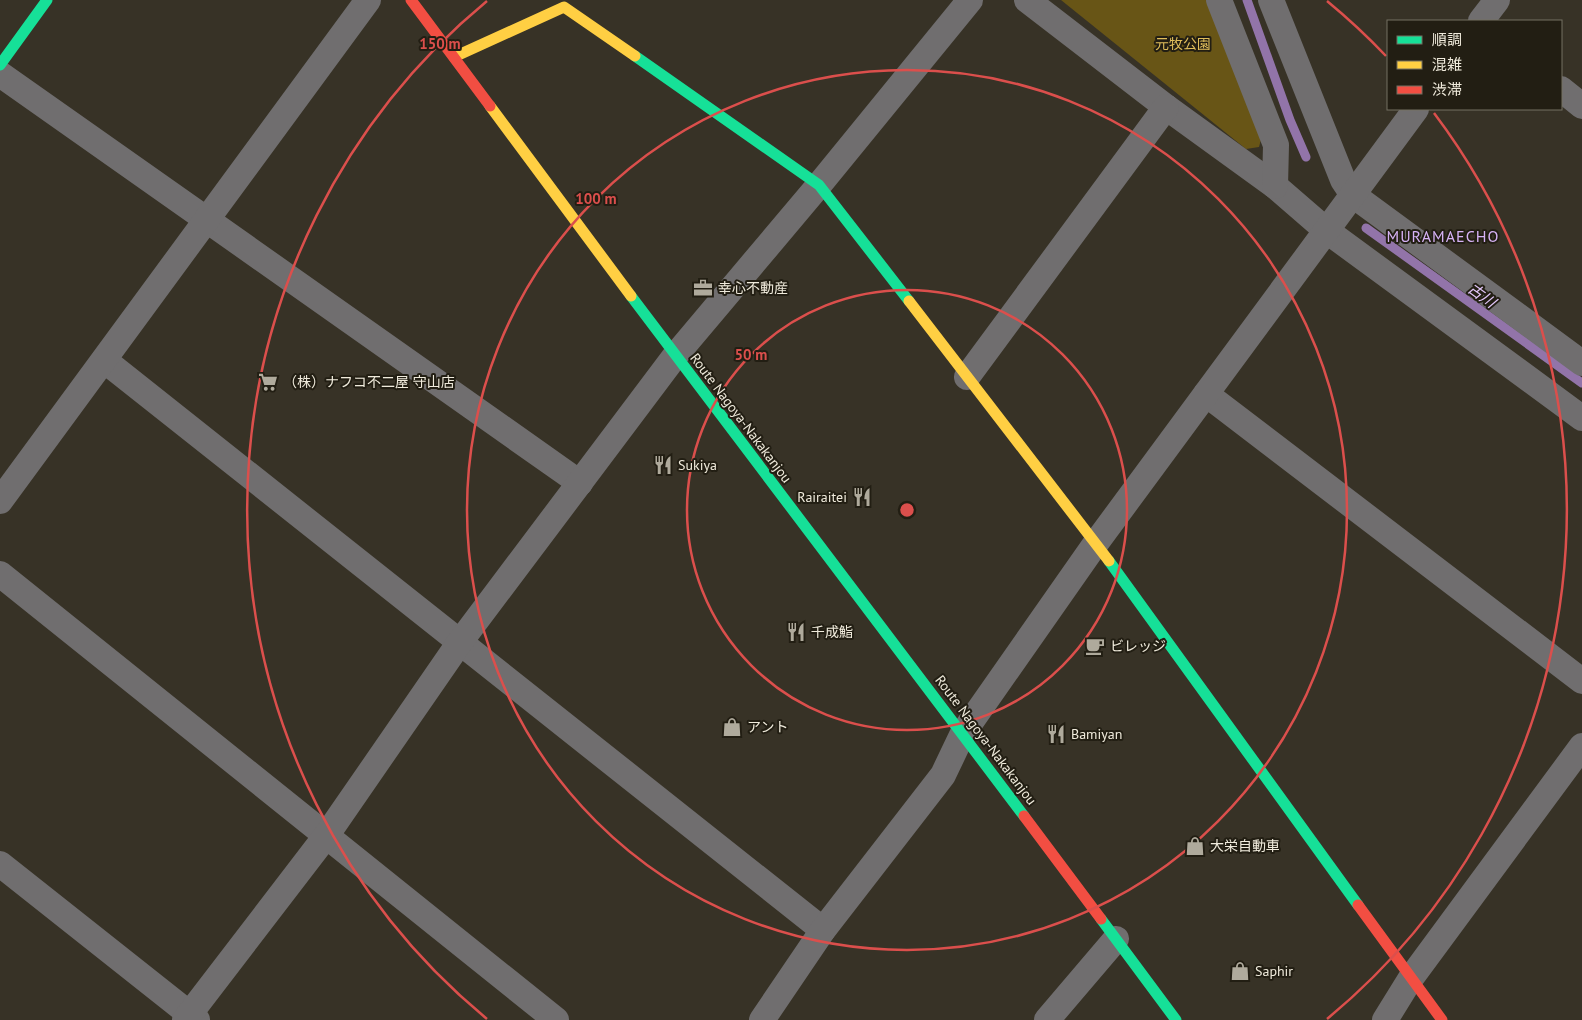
<svg xmlns="http://www.w3.org/2000/svg" width="1582" height="1020" font-family="'PT Sans','Noto Sans JP',sans-serif">
<style>
.park{fill:#685516}
.lines{fill:none;stroke-linecap:round;stroke-linejoin:round}
.stream{stroke:#9274a9;stroke-width:9}
.street{stroke:#706e6f;stroke-width:26}
.fast{stroke:#16e098;stroke-width:11}
.slow{stroke:#ffcf43;stroke-width:11}
.jam{stroke:#f24e42;stroke-width:11}
.ring{fill:none;stroke:#db4f4c;stroke-width:2.5}
.labels{text-anchor:middle;dominant-baseline:central;stroke-width:4;stroke-linejoin:round;paint-order:stroke}
.park-label{font-size:14px;fill:#e0be5b;stroke:#221e13}
.poi-label{font-size:14px;fill:#f0ebdc;stroke:#221e13;text-anchor:start}
.street-label{font-size:14px;fill:#f0ebdc;stroke:#221e13}
.water-label{font-size:15px;font-style:italic;fill:#e3c8fb;stroke:#221e13}
.quarter-label{font-size:16px;letter-spacing:1px;fill:#d6b2f5;stroke:#221e13}
.centre{fill:#db4f4c;stroke:#221e13;stroke-width:2.5}
.ring-label{font-size:15px;text-anchor:middle;font-weight:bold;fill:#db4f4c;stroke:#221e13;stroke-width:4;stroke-linejoin:round;paint-order:stroke}
</style>
<rect width="100%" height="100%" fill="#373226"/>
<path class="park" d="M 1061,0 L 1213,0 L 1263,132 L 1259,147 L 1246,149 Z"/>
<g class="lines">
<g class="stream">
<path d="M 1247,0 L 1290,120 L 1306,157"/>
<path d="M 1366,228 L 1582,383"/>
</g>
<g class="street">
<path d="M 1027,0 L 1166,107 L 1275,186 L 1327,231 L 1582,418"/>
<path d="M 1219,0 L 1276,145 L 1275,186"/>
<path d="M 1271,0 L 1343,180 L 1353,195 L 1582,363"/>
<path d="M 1481,21 L 1497,0"/>
<path d="M 0,74 L 580,483"/>
<path d="M 1561,89 L 1582,106"/>
<path d="M 104,360 L 823,930"/>
<path d="M 967,377 L 1166,107"/>
<path d="M 1206,394 L 1582,681"/>
<path d="M 0,501 L 368,0"/>
<path d="M 0,574 L 556,1020"/>
<path d="M 0,864 L 197,1020"/>
<path d="M 185,1020 L 326,836 L 460,642 L 675,356 L 819,185 L 970,0"/>
<path d="M 762,1020 L 823,930 L 943,775 L 963,733 L 1096,543 L 1416,109"/>
<path d="M 1047,1020 L 1116,939"/>
<path d="M 1385,1020 L 1411,978 L 1582,746"/>
</g>
<g class="fast">
<path d="M 635,56 L 819,185 L 909,301"/>
<path d="M 0,65 L 47,0"/>
<path d="M 631,296 L 1024,816"/>
<path d="M 1109,561 L 1358,905"/>
<path d="M 1101,919 L 1176,1020"/>
</g>
<g class="slow">
<path d="M 454,57 L 564,7 L 635,56"/>
<path d="M 490,106 L 631,296"/>
<path d="M 909,301 L 1109,561"/>
</g>
<g class="jam">
<path d="M 411,0 L 490,106"/>
<path d="M 1024,816 L 1101,919"/>
<path d="M 1358,905 L 1442,1020"/>
</g>
</g>
<g class="ring">
<circle cx="907" cy="510" r="220"/>
<circle cx="907" cy="510" r="440"/>
<path d="M487 1019A660 660 0 0 1 487 1M1327 1A660 660 0 0 1 1386 56M1434 113A660 660 0 0 1 1327 1019"/>
</g>
<defs>
<g id="office-bare" transform="scale(1.5)"><path d="M-6-3h4V-5.5h4V-3h4V5H-6ZM-1-4.5V-3h2v-1.5ZM-6 0V1H6V0Z" fill="#afaa9c" stroke="#221e13" stroke-width="2.5" paint-order="stroke"/></g>
<g id="supermarket-bare" transform="scale(1.5)"><path d="M-6-5.5h2.5l.6 2H6L4.5 2H-2.5L-4.4-4H-6ZM-1.5 3.2a1.3 1.3 0 1 0 .1 0ZM3 3.2a1.3 1.3 0 1 0 .1 0Z" fill="#afaa9c" stroke="#221e13" stroke-width="2.5" paint-order="stroke"/></g>
<g id="restaurant-bare" transform="scale(1.5)"><path d="M-5-6h1v4h1v-4h1v4h1v-4h1v5L-1.5 .5V6h-2V.5L-5-1ZM5-6V6H3V1.5H1.5Q1.5-4 5-6Z" fill="#afaa9c" stroke="#221e13" stroke-width="2.5" paint-order="stroke"/></g>
<g id="cafe-bare" transform="scale(1.5)"><path d="M-5.5-4.5H6V0H3Q3 3.5 0 3.5H-2.5Q-5.5 3.5-5.5 0ZM3-3.2v2h1.7v-2ZM-6 4.5H4V6H-6Z" fill="#afaa9c" stroke="#221e13" stroke-width="2.5" paint-order="stroke"/></g>
<g id="shop-bare" transform="scale(1.5)"><path d="M-5-2.5h2.3a2.7 3.5 0 0 1 5.4 0H5L5.5 6h-11ZM-1.5-2.5h3a1.5 2.3 0 0 0-3 0Z" fill="#afaa9c" stroke="#221e13" stroke-width="2.5" paint-order="stroke"/></g>
</defs>
<g fill-rule="evenodd">
<use href="#office-bare" x="703" y="288"/>
<use href="#supermarket-bare" x="268" y="382"/>
<use href="#restaurant-bare" x="663" y="465"/>
<use href="#restaurant-bare" x="862" y="497"/>
<use href="#restaurant-bare" x="796" y="632"/>
<use href="#cafe-bare" x="1095" y="646"/>
<use href="#shop-bare" x="732" y="727"/>
<use href="#restaurant-bare" x="1056" y="734"/>
<use href="#shop-bare" x="1195" y="846"/>
<use href="#shop-bare" x="1240" y="971"/>
</g>
<g class="labels">
<g class="park-label">
<text x="1183" y="44">元牧公園</text>
</g>
<g class="poi-label">
<text x="718" y="288">幸心不動産</text>
<text x="283" y="382">（株）ナフコ不二屋 守山店</text>
<text x="678" y="465">Sukiya</text>
<text x="847" y="497" text-anchor="end">Rairaitei</text>
<text x="811" y="632">千成鮨</text>
<text x="1110" y="646">ビレッジ</text>
<text x="747" y="727">アント</text>
<text x="1071" y="734">Bamiyan</text>
<text x="1210" y="846">大栄自動車</text>
<text x="1255" y="971">Saphir</text>
</g>
<g class="street-label">
<text transform="translate(741 418) rotate(53)">Route Nagoya-Nakakanjou</text>
<text transform="translate(986 740) rotate(53)">Route Nagoya-Nakakanjou</text>
</g>
<g class="water-label">
<text transform="translate(1482 295) rotate(36)">古川</text>
</g>
<g class="quarter-label">
<text x="1443" y="236">MURAMAECHO</text>
</g>
</g>
<circle cx="907" cy="510" r="8" class="centre"/>
<g class="ring-label">
<text x="440" y="49">150 m</text>
<text x="596" y="204">100 m</text>
<text x="751" y="360">50 m</text>
</g>
<rect x="1387" y="20" width="175" height="90" fill="#221e13" stroke="#747063"/>
<rect x="1397" y="36" width="25" height="8" fill="#16e098" stroke="#747063"/>
<text x="1432" y="45" font-size="15" fill="#f0ebdc">順調</text>
<rect x="1397" y="61" width="25" height="8" fill="#ffcf43" stroke="#747063"/>
<text x="1432" y="70" font-size="15" fill="#f0ebdc">混雑</text>
<rect x="1397" y="86" width="25" height="8" fill="#f24e42" stroke="#747063"/>
<text x="1432" y="95" font-size="15" fill="#f0ebdc">渋滞</text>
</svg>
